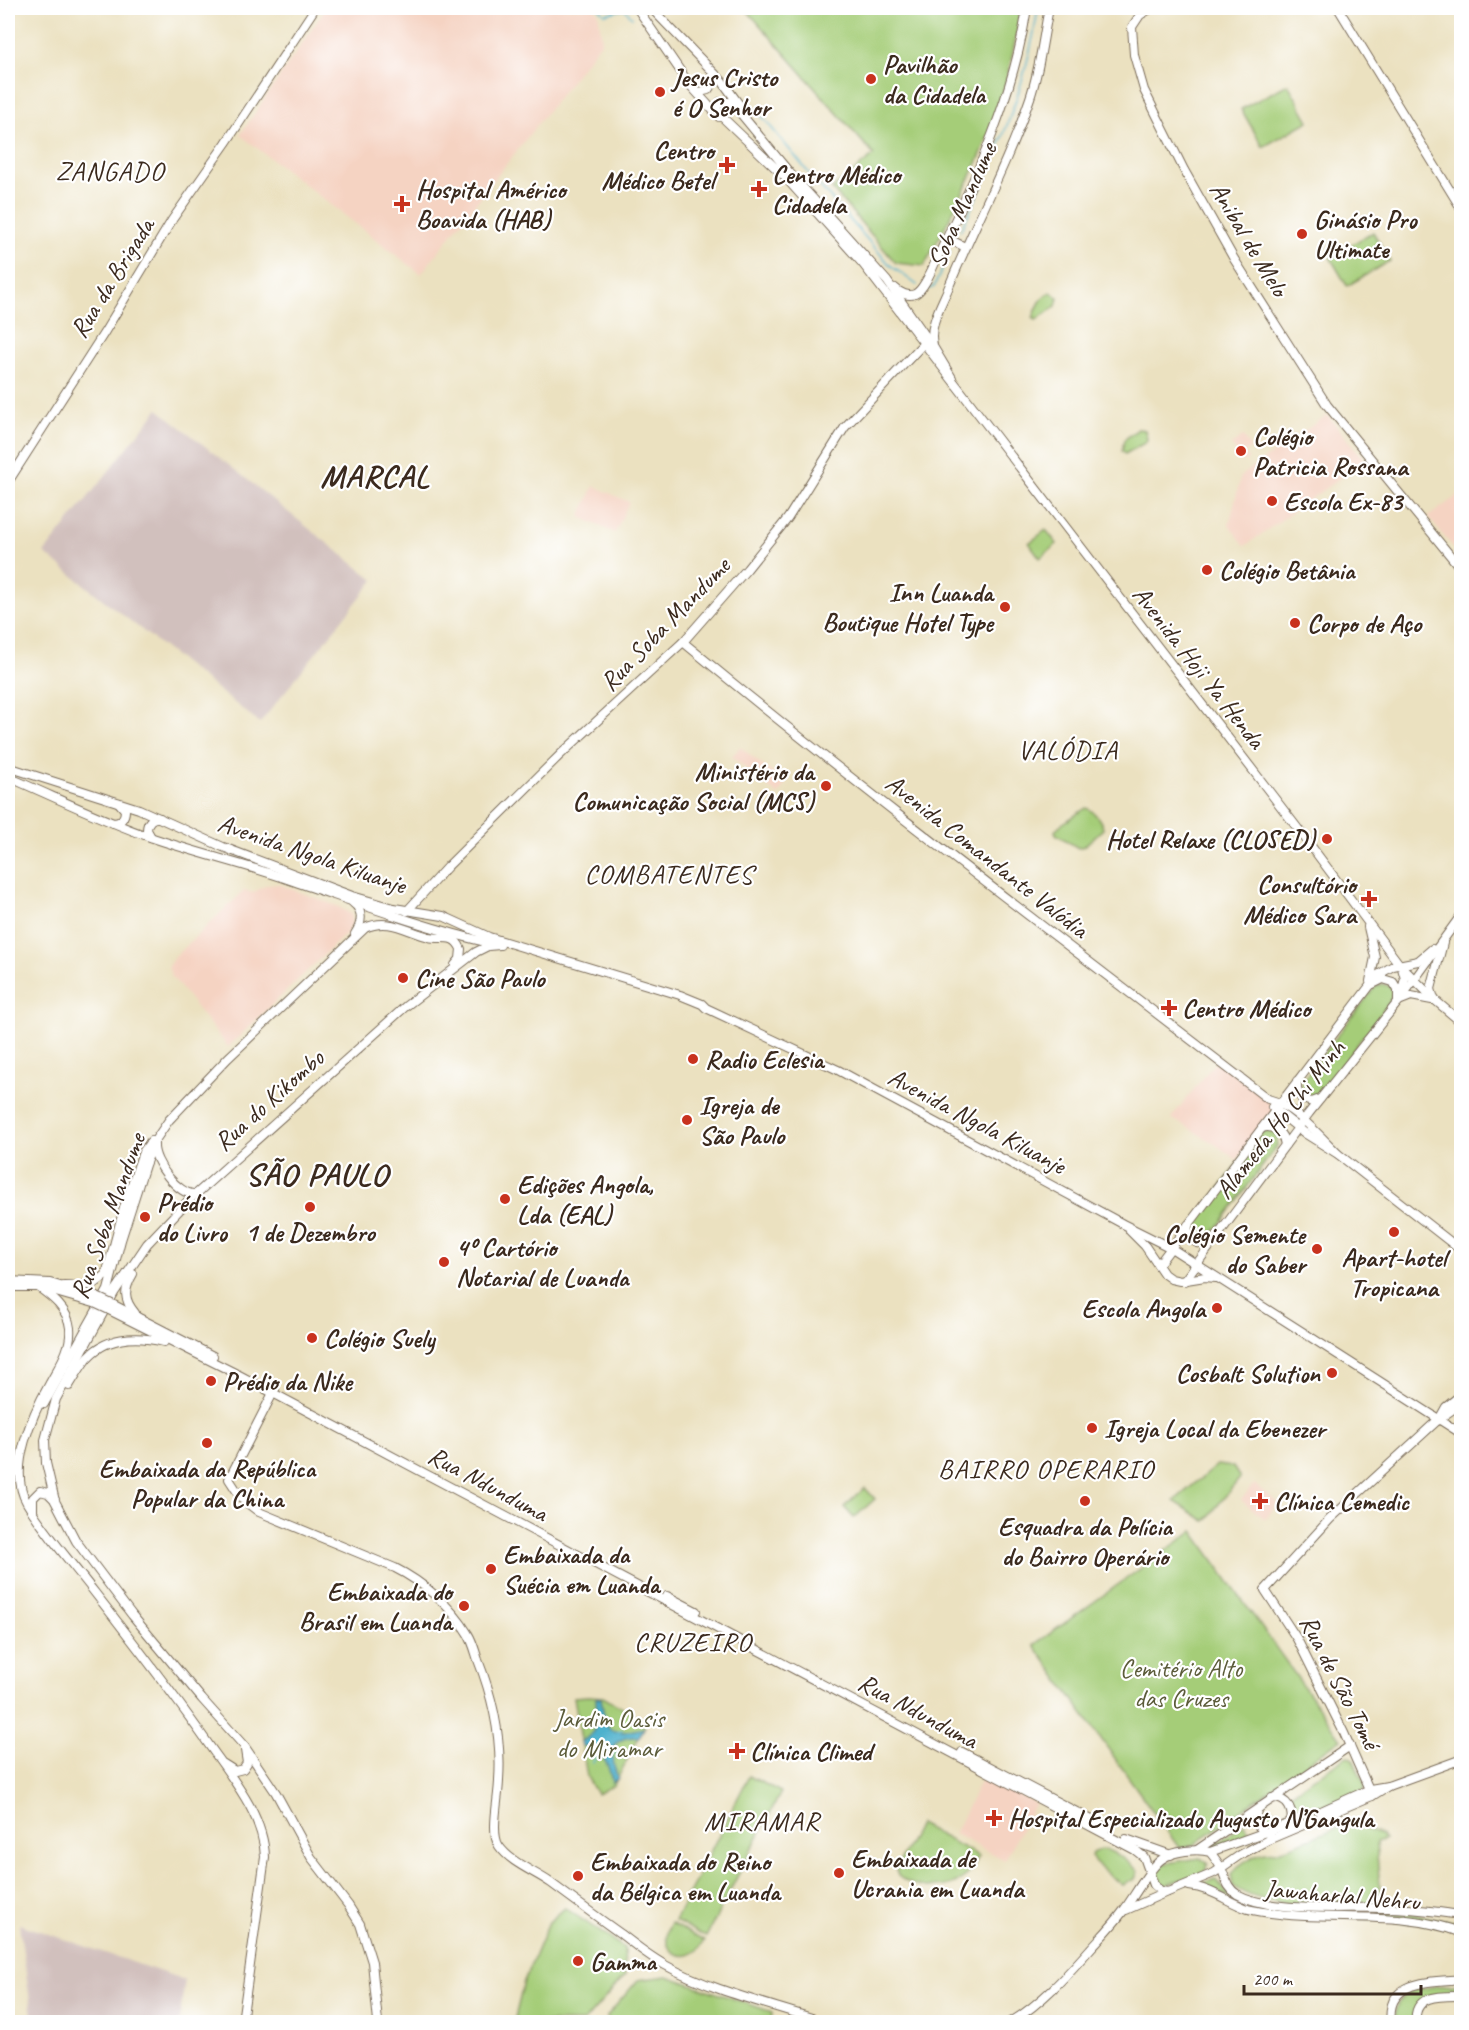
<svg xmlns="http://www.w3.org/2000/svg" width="1469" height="2030" font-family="Caveat,sans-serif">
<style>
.built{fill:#f5d3c2}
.industrial{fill:#d1c0bd}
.green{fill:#a5cd78;stroke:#707c4b;stroke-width:1.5}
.water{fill:#4eb1cd;stroke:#446e76;stroke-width:1.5}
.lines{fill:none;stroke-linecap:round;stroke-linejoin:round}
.stream{stroke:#4eb1cd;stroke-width:1.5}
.secondary-casing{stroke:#796a57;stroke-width:10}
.secondary{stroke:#fff;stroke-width:8}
.secondary-bridge-casing{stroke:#796a57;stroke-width:10;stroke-linecap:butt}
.secondary-bridge{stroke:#fff;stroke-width:8}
.poi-dot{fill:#c8321e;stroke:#fff;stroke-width:2}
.labels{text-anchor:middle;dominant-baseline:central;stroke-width:4.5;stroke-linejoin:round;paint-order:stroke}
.poi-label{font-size:26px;font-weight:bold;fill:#3b2a1e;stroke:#fff;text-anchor:start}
.street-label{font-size:26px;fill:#3b2a1e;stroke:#fff}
.park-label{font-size:26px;fill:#5b5b39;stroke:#fff}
.neighbourhood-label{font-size:27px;letter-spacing:1.5px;fill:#3b2a1e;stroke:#fff}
.district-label{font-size:32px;font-weight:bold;letter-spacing:1.5px;fill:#3b2a1e;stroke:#fff}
</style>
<rect width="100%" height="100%" fill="#fff"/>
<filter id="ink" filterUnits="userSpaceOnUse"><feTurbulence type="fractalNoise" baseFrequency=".0167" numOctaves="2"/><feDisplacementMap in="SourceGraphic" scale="12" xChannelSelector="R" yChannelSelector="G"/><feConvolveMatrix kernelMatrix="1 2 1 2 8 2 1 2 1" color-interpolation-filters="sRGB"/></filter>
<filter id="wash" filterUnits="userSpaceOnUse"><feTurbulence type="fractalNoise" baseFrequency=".008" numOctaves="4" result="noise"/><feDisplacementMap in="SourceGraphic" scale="24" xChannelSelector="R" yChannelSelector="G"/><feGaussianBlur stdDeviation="1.35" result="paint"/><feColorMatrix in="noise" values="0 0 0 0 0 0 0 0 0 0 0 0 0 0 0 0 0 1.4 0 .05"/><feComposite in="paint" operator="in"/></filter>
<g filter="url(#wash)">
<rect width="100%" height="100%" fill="#ebe1c0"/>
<g class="built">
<path d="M 326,8 L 594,8 L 598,12 L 602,41 L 421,274 L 240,135 Z"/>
<path d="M 1327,415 L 1365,460 L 1245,546 L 1229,525 L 1241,476 Z"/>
<path d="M 1243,437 L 1251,448 L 1244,453 L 1248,459 L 1243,462 L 1231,445 Z"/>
<path d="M 594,486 L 629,502 L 615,533 L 580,517 Z"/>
<path d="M 1461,493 L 1461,557 L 1428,517 Z"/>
<path d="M 740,747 L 786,784 L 778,795 L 732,757 Z"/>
<path d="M 278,884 L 337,906 L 351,914 L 352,924 L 347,933 L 228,1047 L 172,977 L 168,967 L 174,957 L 245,890 L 252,893 L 267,885 Z"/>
<path d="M 1217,1060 L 1268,1099 L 1275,1110 L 1237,1160 L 1212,1142 L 1171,1118 Z"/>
<path d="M 1254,1484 L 1278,1503 L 1265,1519 L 1241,1500 Z"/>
<path d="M 983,1776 L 1035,1803 L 1005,1860 L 954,1834 Z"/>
</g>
<g class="industrial">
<path d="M 158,409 L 374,580 L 260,723 L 44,553 Z"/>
<path d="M 19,1924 L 185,1980 L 179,2022 L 33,2022 Z"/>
</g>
<g class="green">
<path d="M 745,8 L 1021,8 C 1012,66 996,127 969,180 C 955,209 939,238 924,266 L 896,263 L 832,189 L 874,155 Z"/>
<path d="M 1288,84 L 1309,121 L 1263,147 L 1241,109 Z"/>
<path d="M 1373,232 L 1390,261 L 1347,286 L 1330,257 Z"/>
<path d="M 1051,292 L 1058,298 L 1056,306 L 1036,320 L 1033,318 C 1037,309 1040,296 1051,292 Z"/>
<path d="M 1138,429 L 1145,430 L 1147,439 L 1146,442 L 1125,454 L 1122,451 L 1124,440 Z"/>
<path d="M 1046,530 L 1057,544 L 1040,558 L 1029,543 Z"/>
<path d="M 1086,808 C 1093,810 1102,821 1103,829 L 1084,846 L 1078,848 L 1056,834 L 1055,831 L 1059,826 Z"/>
<path d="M 1382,984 L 1389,986 L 1393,992 L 1389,1003 L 1318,1096 L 1315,1098 L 1306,1098 L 1302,1093 L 1301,1083 L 1375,987 Z"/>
<path d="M 1267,1130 L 1277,1135 L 1277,1146 L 1210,1238 L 1203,1241 L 1193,1236 L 1193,1225 L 1260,1133 Z"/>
<path d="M 1217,1465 L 1233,1467 L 1240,1478 L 1205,1521 L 1174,1501 Z"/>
<path d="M 865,1488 L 875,1499 L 854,1518 L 844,1507 Z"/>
<path d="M 1193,1531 L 1341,1739 L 1193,1845 L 1179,1848 L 1034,1645 Z"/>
<path d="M 588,1696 L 603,1697 L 644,1720 L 646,1723 L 614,1785 L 597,1794 L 587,1777 L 574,1697 Z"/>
<path d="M 1347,1756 L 1353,1759 L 1365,1785 L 1364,1791 L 1299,1816 L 1296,1804 L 1286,1797 Z"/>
<path d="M 749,1776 L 781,1792 L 706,1937 L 675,1921 Z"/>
<circle cx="1274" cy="1817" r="7"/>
<path d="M 1349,1823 L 1381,1835 L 1385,1839 L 1376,1842 L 1381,1901 L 1385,1905 C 1344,1905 1267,1912 1233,1886 L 1231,1875 C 1238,1863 1262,1849 1276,1852 Z"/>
<path d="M 919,1824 L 979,1856 C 975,1864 972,1870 966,1876 C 949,1891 915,1891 898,1876 L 896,1869 Z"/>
<path d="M 1244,1824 L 1252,1835 L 1208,1850 Z"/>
<path d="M 1101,1849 C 1115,1851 1128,1861 1138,1871 L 1135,1879 L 1122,1885 L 1095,1863 L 1091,1856 L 1092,1853 Z"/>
<path d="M 1200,1858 L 1208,1863 L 1204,1872 L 1164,1886 L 1155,1882 L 1154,1870 L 1161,1864 Z"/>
<path d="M 1216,1879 L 1227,1893 L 1260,1907 L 1312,1912 L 1416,1915 L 1461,1923 L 1461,1931 L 1447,1926 L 1267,1910 L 1249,1905 L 1199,1885 Z"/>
<path d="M 565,1908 L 624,1948 L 625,1975 L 584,2022 L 514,2022 L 524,1981 L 549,1922 Z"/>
<path d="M 671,1923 L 704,1941 C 689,1970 654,1951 671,1923 Z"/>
<path d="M 667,1976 L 772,2012 L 771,2022 L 608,2022 L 607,2016 L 638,1980 Z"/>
<path d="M 1461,1984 L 1461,1993 L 1428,1997 L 1413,2022 L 1396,2022 C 1390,1983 1434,1988 1461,1984 Z"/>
</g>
<path class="water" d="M 596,1698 L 601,1698 L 605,1722 L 611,1730 L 624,1732 L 644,1728 L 639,1737 C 608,1736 609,1754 618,1778 L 612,1783 C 610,1767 601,1745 582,1746 L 581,1741 C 600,1734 597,1716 596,1698 Z"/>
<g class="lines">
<g class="stream">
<path d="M 599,8 L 605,14 L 625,9 L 632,17"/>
<path d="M 756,109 L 813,178"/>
<path d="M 820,186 L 890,265 L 917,285"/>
<path d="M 960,231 C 995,161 1027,86 1038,8"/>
<path d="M 928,289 L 934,287 L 950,251"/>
<path d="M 616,1733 L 623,1729"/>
<path d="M 611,1749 L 620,1756"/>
<path d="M 593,1763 L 598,1750"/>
</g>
</g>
</g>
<g filter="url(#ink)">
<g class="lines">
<g class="secondary-casing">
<g id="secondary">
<path d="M 637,8 L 690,85 L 719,117"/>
<path d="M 651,8 L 722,81 L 741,107"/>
<path d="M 1152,8 L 1140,15 L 1132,27 L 1134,55 L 1144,90 L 1184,170 L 1234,259 L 1327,405 L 1462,570"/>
<path d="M 1338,8 L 1462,210"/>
<path d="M 694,89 L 700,92 L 708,90 L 714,81 L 712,72"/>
<path d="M 947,238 L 965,247"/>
<path d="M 895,288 C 900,293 908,297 915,294 C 925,289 934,264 939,254 C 977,176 1014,94 1027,8"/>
<path d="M 933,345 C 928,325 943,302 950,284 C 976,222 1008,162 1030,98 C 1040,69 1043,37 1049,8"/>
<path d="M 952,378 L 934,348 L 887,281 L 789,172 L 737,109 L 729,102 L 720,102 L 717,108 L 720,115 L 784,176 L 863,264 L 1302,834 L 1399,964 L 1436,1001 L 1462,1023"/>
<path d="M 8,482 L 104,333 L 172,220 L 226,143 L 315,8"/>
<path d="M 683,642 C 874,800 1072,948 1268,1099 C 1293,1105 1320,1136 1338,1154"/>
<path d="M 8,767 L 139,809 L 223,847 L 352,896 L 394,908 L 443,916 L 489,937 L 680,995 L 702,1004 L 706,1008 L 838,1070 L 1123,1224 L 1171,1248 L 1462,1434"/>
<path d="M 8,777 C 55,797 101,820 150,837 C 196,853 244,864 290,880 C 358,903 424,928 494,944"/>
<path d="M 113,823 C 121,823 125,817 125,810 L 119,803"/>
<path d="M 151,837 L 147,830 C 147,822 152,817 160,818"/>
<path d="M 353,903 C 364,911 362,923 355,934"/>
<path d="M 407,911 L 447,867 L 560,755 L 683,642 L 747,569 L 788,518 L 845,427 L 924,343"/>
<path d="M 1368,927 L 1375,957 L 1370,981"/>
<path d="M 1373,984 L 1383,979 L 1393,982 L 1398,990 L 1398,1002"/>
<path d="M 1400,996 L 1405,979 L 1402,968"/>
<path d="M 1434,999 L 1431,989 L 1443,943"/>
<path d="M 1401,1000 L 1411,996 L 1432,1000"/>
<path d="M 1297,1081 L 1297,1090 L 1302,1099 L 1312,1102 L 1320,1099"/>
<path d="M 1272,1107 L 1306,1134 L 1338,1154 L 1462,1251"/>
<path d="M 1262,1128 C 1274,1124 1283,1133 1285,1145"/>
<path d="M 154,1145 C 153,1162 178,1195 195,1194"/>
<path d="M 1188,1225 C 1186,1240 1198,1246 1211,1244"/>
<path d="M 1130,1231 L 1145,1246 L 1164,1274 L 1171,1279 L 1180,1281 L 1205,1277 L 1216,1278"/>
<path d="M 1158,1265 L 1378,975 L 1393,966 L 1418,961 L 1432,949"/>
<path d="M 133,1274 C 124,1289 123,1299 135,1313"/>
<path d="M 8,1281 L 50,1283 L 97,1297"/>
<path d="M 1184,1281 L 1309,1113 L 1398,1002 L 1462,914"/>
<path d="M 64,1286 L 93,1285 L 106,1275 L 125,1204 L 143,1152 L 151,1141"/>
<path d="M 8,1287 L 38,1287 L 94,1303"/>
<path d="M 38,1287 C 52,1297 68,1309 70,1328 C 72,1348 59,1366 50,1383 C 33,1413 7,1469 27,1503 C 46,1535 72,1563 95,1593 C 134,1643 173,1693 209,1745 C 232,1778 264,1816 265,1857 L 242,2022"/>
<path d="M 112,1304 L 213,1356"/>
<path d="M 109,1310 L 239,1375 L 1135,1850 L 1144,1857 L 1154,1885 L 1161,1891 L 1168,1892 L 1214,1873 L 1240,1855 L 1268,1840 L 1372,1796 L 1388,1786"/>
<path d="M 69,1386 C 74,1378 79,1369 85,1361 C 104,1336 136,1335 164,1342"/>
<path d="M 275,1389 L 229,1479 L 242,1499 L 259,1512 L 395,1568 C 423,1582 452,1607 468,1634 C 473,1642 475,1651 478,1660 C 493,1698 502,1738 499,1780 C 499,1797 490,1833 499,1846 C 511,1863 534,1871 551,1883 C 574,1900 597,1917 621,1934 C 635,1945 649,1956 665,1965 C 714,1992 771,2004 824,2022"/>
<path d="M 44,1404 L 108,1290 L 121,1240 L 145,1165 L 154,1142 L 169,1120 L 228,1058 L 365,928 C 388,917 406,931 429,937 C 443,940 454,933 461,949 L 460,959 L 455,965"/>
<path d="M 1441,1416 L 1446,1407 L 1462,1394"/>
<path d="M 33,1512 L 33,1498 L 40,1491 L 48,1493 L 55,1500"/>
<path d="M 667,1596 L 696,1611"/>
<path d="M 962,1752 L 1107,1828"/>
<path d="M 224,1764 L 235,1771 L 243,1769 L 247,1763 L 245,1750"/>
<path d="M 1372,1796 L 1344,1733 L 1297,1639 L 1265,1590 L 1330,1519 L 1439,1419 L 1462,1403"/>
<path d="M 1272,1798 C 1288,1798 1295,1811 1290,1826"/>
<path d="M 1260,1807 L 1257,1810 C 1254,1821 1258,1829 1269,1834"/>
<path d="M 1319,1812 L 1370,1789 L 1388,1786 L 1462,1759"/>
<path d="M 1126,1839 L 1171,1855"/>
<path d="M 1197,1850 L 1350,1746"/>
<path d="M 1210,1852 L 1299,1820"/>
<path d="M 1189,1886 C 1211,1888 1228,1902 1248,1909 C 1255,1911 1264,1912 1271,1913 C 1335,1922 1400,1909 1462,1933"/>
<path d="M 1126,1910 L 1167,1892"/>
<path d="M 378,2022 L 372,1962 L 360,1924 L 348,1905 L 311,1857 L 276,1793 L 245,1747 L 202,1699 L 132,1615 L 76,1541 L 55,1501 L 46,1463 L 45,1440 L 56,1399 L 114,1293 L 147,1244 L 185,1204 L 406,1006 L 476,952 L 488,946 L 500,945"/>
<path d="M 1011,2022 C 1043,2002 1066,1976 1091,1948 C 1102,1936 1114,1924 1124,1910 C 1133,1898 1151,1866 1162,1859 C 1172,1851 1198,1848 1210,1852 C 1214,1857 1218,1862 1221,1868 C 1226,1878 1226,1887 1237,1894 C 1273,1914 1347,1906 1388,1908 C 1413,1908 1437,1912 1462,1915"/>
<path d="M 1391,2022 C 1385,1979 1432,1982 1462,1979"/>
<path d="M 1416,2022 C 1413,1994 1441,1996 1462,1996"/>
</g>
</g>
<use href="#secondary" class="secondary"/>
<g class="secondary-bridge-casing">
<g id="secondary-bridge">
<path d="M 97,1297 L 112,1304"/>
<path d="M 94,1303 L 109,1310"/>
</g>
</g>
<use href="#secondary-bridge" class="secondary-bridge"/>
</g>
</g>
<g class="poi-dot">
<circle cx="871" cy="79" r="6"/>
<circle cx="660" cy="92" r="6"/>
<path d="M724 156h6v6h6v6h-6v6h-6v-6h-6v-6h6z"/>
<path d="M756 180h6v6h6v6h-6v6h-6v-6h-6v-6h6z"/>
<path d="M399 195h6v6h6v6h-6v6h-6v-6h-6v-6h6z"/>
<circle cx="1302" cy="234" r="6"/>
<circle cx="1241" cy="451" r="6"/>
<circle cx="1272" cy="501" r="6"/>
<circle cx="1207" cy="570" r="6"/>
<circle cx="1005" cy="607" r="6"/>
<circle cx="1295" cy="623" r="6"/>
<circle cx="826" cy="786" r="6"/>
<circle cx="1327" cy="839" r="6"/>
<path d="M1366 890h6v6h6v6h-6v6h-6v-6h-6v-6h6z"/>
<circle cx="403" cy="978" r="6"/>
<path d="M1166 999h6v6h6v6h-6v6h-6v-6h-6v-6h6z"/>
<circle cx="693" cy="1059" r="6"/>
<circle cx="687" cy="1120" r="6"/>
<circle cx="505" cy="1199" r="6"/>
<circle cx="310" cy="1207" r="6"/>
<circle cx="145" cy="1217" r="6"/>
<circle cx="1394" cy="1232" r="6"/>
<circle cx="1317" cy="1249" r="6"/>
<circle cx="444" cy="1262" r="6"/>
<circle cx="1217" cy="1308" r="6"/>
<circle cx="312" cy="1338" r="6"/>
<circle cx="1332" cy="1373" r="6"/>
<circle cx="211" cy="1381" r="6"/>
<circle cx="1092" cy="1428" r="6"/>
<circle cx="207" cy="1443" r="6"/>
<circle cx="1085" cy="1501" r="6"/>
<path d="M1257 1492h6v6h6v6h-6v6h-6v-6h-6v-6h6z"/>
<circle cx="491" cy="1569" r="6"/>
<circle cx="464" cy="1606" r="6"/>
<path d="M734 1742h6v6h6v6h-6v6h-6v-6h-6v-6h6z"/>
<path d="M991 1809h6v6h6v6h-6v6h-6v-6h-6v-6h6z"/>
<circle cx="839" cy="1873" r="6"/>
<circle cx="578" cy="1876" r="6"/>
<circle cx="578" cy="1961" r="6"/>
</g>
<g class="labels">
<g class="poi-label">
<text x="883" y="64">Pavilhão<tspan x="883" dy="30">da Cidadela</tspan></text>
<text x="672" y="77">Jesus Cristo<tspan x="672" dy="30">é O Senhor</tspan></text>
<text x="714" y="150" text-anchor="end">Centro<tspan x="714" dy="30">Médico Betel</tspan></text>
<text x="772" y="174">Centro Médico<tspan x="772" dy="30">Cidadela</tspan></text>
<text x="416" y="189">Hospital Américo<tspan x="416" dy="30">Boavida (HAB)</tspan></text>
<text x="1314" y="219">Ginásio Pro<tspan x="1314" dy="30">Ultimate</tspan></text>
<text x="1253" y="436">Colégio<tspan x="1253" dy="30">Patricia Rossana</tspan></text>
<text x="1284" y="501">Escola Ex-83</text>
<text x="1219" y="570">Colégio Betânia</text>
<text x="993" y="592" text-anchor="end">Inn Luanda<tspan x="993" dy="30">Boutique Hotel Type</tspan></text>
<text x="1307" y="623">Corpo de Aço</text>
<text x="814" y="771" text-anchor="end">Ministério da<tspan x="814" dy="30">Comunicação Social (MCS)</tspan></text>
<text x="1315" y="839" text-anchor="end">Hotel Relaxe (CLOSED)</text>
<text x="1356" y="884" text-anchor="end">Consultório<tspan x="1356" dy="30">Médico Sara</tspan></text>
<text x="415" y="978">Cine São Paulo</text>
<text x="1182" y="1008">Centro Médico</text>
<text x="705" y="1059">Radio Eclesia</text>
<text x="699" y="1105">Igreja de<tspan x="699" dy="30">São Paulo</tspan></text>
<text x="517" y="1184">Edições Angola,<tspan x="517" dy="30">Lda (EAL)</tspan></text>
<text x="157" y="1202">Prédio<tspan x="157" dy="30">do Livro</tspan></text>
<text x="310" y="1232" text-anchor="middle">1 de Dezembro</text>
<text x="1305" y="1234" text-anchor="end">Colégio Semente<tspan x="1305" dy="30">do Saber</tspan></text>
<text x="456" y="1247">4º Cartório<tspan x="456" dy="30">Notarial de Luanda</tspan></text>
<text x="1394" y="1257" text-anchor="middle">Apart-hotel<tspan x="1394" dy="30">Tropicana</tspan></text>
<text x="1205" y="1308" text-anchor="end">Escola Angola</text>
<text x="324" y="1338">Colégio Suely</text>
<text x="1320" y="1373" text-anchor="end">Cosbalt Solution</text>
<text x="223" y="1381">Prédio da Nike</text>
<text x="1104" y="1428">Igreja Local da Ebenezer</text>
<text x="207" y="1468" text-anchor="middle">Embaixada da República<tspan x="207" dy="30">Popular da China</tspan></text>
<text x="1274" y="1501">Clínica Cemedic</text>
<text x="1085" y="1526" text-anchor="middle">Esquadra da Polícia<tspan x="1085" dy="30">do Bairro Operário</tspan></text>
<text x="503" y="1554">Embaixada da<tspan x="503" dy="30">Suécia em Luanda</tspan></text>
<text x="452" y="1591" text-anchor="end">Embaixada do<tspan x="452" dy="30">Brasil em Luanda</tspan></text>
<text x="750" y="1751">Clínica Climed</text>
<text x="1008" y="1818">Hospital Especializado Augusto N’Gangula</text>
<text x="851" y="1858">Embaixada de<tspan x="851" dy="30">Ucrania em Luanda</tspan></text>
<text x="590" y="1861">Embaixada do Reino<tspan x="590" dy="30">da Bélgica em Luanda</tspan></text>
<text x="590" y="1961">Gamma</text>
</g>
<g class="street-label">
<text transform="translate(962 205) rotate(-66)">Soba Mandume</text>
<text transform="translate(1249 239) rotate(59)">Anibal de Melo</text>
<text transform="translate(112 278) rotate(-58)">Rua da Brigada</text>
<text transform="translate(665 624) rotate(-46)">Rua Soba Mandume</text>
<text transform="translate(1199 667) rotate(52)">Avenida Hoji Ya Henda</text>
<text transform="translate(312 854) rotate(19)">Avenida Ngola Kiluanje</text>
<text transform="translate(987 856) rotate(38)">Avenida Comandante Valódia</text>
<text transform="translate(269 1100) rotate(-42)">Rua do Kikombo</text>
<text transform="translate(1280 1119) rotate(-52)">Alameda Ho Chi Minh</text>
<text transform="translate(977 1121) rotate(28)">Avenida Ngola Kiluanje</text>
<text transform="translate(108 1216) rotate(-70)">Rua Soba Mandume</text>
<text transform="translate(488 1484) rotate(28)">Rua Ndunduma</text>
<text transform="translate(1340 1682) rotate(63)">Rua de São Tomé</text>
<text transform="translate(918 1711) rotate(28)">Rua Ndunduma</text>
<text transform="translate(1342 1895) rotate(5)">Jawaharlal Nehru</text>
</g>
<g class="park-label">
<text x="1181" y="1668">Cemitério Alto<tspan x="1181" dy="30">das Cruzes</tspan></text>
<text x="609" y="1718">Jardim Oasis<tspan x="609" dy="30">do Miramar</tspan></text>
</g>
<g class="neighbourhood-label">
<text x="110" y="171">ZANGADO</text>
<text x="1068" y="750">VALÓDIA</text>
<text x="669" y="874">COMBATENTES</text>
<text x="1046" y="1469">BAIRRO OPERARIO</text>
<text x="693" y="1642">CRUZEIRO</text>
<text x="762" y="1821">MIRAMAR</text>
</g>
<g class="district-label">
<text x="375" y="476">MARCAL</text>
<text x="317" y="1174">SÃO PAULO</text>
</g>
</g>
<rect width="1469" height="2030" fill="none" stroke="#fff" stroke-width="30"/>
<path d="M1244 1985v9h177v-9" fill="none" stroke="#3b2a1e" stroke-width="3"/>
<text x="1253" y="1985" font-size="18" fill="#3b2a1e" stroke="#ffffff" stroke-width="4.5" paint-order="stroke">200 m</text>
</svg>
